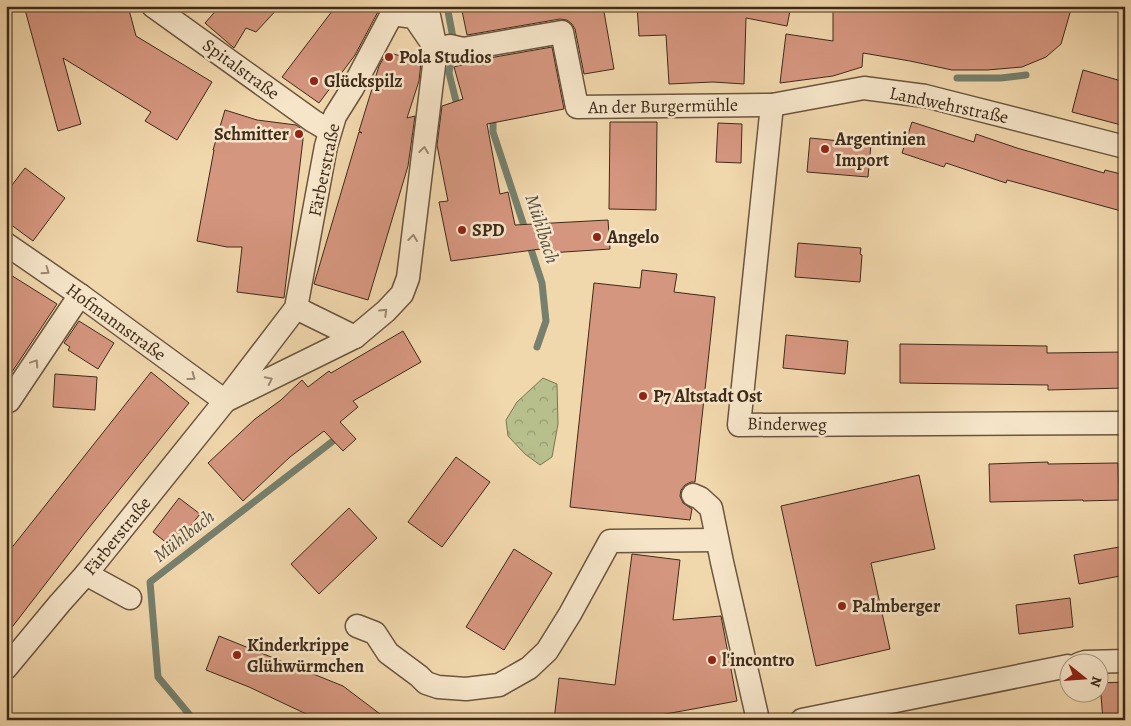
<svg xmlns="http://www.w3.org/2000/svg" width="1131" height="726" font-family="Alegreya,serif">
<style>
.forest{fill:url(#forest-crowns);stroke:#7a7452}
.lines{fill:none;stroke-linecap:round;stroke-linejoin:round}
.stream{stroke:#76806d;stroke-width:7}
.building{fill:#d5967f;stroke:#3e2a19}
.minor-casing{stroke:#6b553e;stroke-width:25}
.minor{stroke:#f6e5c9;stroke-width:22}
.oneway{stroke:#9a8871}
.poi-dot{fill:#8f2418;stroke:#f6e5c9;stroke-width:2}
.labels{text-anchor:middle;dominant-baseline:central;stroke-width:5;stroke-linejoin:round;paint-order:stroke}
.poi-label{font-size:18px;font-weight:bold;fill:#3e2a19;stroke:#f6e5c9;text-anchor:start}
.street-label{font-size:18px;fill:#3e2a19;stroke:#f6e5c9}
.water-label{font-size:19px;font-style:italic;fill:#554e3c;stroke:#f6e5c9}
</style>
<defs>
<pattern id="forest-crowns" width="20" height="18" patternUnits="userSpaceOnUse" patternTransform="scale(1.25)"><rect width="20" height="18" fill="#b7bf8c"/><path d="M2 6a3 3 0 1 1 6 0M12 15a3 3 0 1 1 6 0" fill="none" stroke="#969b72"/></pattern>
</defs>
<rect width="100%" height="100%" fill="#f1d7ac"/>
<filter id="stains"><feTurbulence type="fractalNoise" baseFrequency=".004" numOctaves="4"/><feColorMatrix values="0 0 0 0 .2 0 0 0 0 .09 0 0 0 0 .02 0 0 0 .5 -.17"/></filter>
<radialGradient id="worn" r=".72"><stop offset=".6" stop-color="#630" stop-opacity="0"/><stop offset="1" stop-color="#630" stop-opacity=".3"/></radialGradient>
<path class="forest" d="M 543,378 L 557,384 L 558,424 L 552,457 L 540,465 L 525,454 L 508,436 L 506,420 L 517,402 Z"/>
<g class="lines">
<g class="stream">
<path d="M 447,6 L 454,43 L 449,73 L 456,101"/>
<path d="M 957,78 L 1001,78 L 1026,75"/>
<path d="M 493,123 L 493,132 L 526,232"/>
<path d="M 529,243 L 542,283 L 546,321 L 537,347"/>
<path d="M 194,720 L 158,677 L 150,582 L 333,441"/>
</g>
</g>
<g class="building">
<path d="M 24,6 L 128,6 L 136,36 L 212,82 L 177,140 L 145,121 L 151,112 L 63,58 L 81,124 L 58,131 Z"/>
<path d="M 220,6 L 280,6 L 256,32 L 246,28 L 234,48 L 205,23 Z"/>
<path d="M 336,6 L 381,6 L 355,55 L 319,103 L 282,77 Z"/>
<path d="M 461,6 L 603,6 L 614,69 L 584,74 L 575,29 L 572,24 L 567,20 L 560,19 L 467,35 Z"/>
<path d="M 637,6 L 791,6 L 787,26 L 746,18 L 744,84 L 713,82 L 669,84 L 666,35 L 639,36 Z"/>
<path d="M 833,6 L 1072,6 L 1061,44 L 1046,57 L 1022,67 L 987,70 L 952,70 L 910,61 L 863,53 L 862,67 L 833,76 L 780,83 L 786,34 L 833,41 Z"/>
<path d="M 552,47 L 564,109 L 487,124 L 500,194 L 508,192 L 515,225 L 608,220 L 610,249 L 549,253 L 548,248 L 451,261 L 439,202 L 448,201 L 437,145 L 442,106 L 463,99 L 454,67 L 472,62 L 472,61 Z"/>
<path d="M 387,52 L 421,62 L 419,81 L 407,118 L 415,116 L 408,166 L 368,300 L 314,284 L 359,132 L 362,133 L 359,131 L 379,66 Z"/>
<path d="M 1083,70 L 1125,82 L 1125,126 L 1072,112 Z"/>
<path d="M 225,110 L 257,120 L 296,125 L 304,131 L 284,298 L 237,292 L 242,247 L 227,247 L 197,241 L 214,150 L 213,150 Z"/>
<path d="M 610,122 L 657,122 L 656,210 L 609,209 Z"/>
<path d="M 912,122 L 974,142 L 976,134 L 1017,148 L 1104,173 L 1105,170 L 1125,175 L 1125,212 L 1007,180 L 1006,183 L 946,163 L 944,167 L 902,153 Z"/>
<path d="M 718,123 L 742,124 L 741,163 L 716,162 Z"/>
<path d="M 810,138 L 871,144 L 868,177 L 807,172 Z"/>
<path d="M 25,168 L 65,198 L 33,241 L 6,221 L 6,193 Z"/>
<path d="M 798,243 L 861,248 L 860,254 L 862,255 L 860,282 L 795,277 Z"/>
<path d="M 642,270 L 677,274 L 674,292 L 715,297 L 695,482 L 691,482 L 685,485 L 681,490 L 680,496 L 683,503 L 692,509 L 690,520 L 570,507 L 594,283 L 640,288 Z"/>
<path d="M 6,272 L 57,304 L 6,381 Z"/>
<path d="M 79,321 L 114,343 L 98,369 L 68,350 L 70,347 L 64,343 Z"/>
<path d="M 403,331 L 421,362 L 353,401 L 358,407 L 340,422 L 356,439 L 343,451 L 324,431 L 290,457 L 243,501 L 208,463 L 255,419 L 281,400 L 302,380 L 308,387 L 329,371 L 331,373 Z"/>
<path d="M 786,335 L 848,341 L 845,374 L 783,368 Z"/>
<path d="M 900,344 L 1047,346 L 1047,353 L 1125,352 L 1125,388 L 1048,390 L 1048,385 L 900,383 Z"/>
<path d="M 151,372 L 189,403 L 84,534 L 6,635 L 6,555 Z"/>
<path d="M 55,374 L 97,377 L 95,410 L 53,407 Z"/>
<path d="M 456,457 L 490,482 L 442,547 L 408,522 Z"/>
<path d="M 1048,462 L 1048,464 L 1118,463 L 1119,500 L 1083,501 L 1083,500 L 990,502 L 989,464 Z"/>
<path d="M 919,475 L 935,549 L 871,563 L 890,649 L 816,666 L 781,506 Z"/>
<path d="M 179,498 L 200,514 L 173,548 L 153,532 Z"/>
<path d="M 349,508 L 377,538 L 319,594 L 291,564 Z"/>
<path d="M 1125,546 L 1125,575 L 1079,584 L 1074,555 Z"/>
<path d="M 514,549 L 552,573 L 504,650 L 466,627 Z"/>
<path d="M 632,554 L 680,560 L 673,620 L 721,616 L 737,701 L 660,715 L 660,720 L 554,720 L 559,678 L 615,685 Z"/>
<path d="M 1070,598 L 1073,627 L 1019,634 L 1016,605 Z"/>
<path d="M 219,636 L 343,686 L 388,720 L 319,720 L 249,687 L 206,670 Z"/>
<path d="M 1125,682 L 1125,720 L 1103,720 L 1100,683 Z"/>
</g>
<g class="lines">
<g class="minor-casing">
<g id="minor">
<path d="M 153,6 L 313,121 L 330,131"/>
<path d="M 397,6 L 392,14 L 414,17 L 436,49 L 427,6"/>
<path d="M 772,105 L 739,425 L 1125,423"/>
<path d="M 6,244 L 80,295 L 225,401 L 355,337 L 386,311 L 402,294 L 408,278 L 436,49 L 450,46 L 463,49 L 562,32 L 577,107 L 772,105 L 864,88 L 925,96 L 1125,147"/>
<path d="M 296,308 L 355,337"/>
<path d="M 6,399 L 9,401 L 80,295"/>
<path d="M 693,495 L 700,498 L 711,508 L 722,562 L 758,720"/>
<path d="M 86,574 L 130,598"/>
<path d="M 357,626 L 375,633 L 388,653 L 419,676 L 426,683 L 438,687 L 466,689 L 499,685 L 529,668 L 547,651 L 570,614 L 610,541 L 717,540"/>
<path d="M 1079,664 L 1085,662 L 1125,661"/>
<path d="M 6,668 L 60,603 L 86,574 L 225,401 L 296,308 L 326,146 L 335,116 L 352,89 L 392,14"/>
<path d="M 802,720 L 1068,666"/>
</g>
</g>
<use href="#minor" class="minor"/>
</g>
<defs><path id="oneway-chevron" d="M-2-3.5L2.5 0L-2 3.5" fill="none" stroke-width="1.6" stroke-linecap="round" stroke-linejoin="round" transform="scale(1.25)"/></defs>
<g class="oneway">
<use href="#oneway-chevron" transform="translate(424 150) rotate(-83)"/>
<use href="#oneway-chevron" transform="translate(413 238) rotate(-83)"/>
<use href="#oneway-chevron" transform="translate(46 271) rotate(35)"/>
<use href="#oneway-chevron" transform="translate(384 312) rotate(-44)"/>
<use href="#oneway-chevron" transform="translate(35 363) rotate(-56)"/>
<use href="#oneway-chevron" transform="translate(192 377) rotate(36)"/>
<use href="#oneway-chevron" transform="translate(269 380) rotate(-26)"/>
</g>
<g class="poi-dot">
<circle cx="389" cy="57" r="5"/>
<circle cx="314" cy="81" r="5"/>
<circle cx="299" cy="134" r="5"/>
<circle cx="825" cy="149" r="5"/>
<circle cx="462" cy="230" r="5"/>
<circle cx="597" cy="237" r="5"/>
<circle cx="643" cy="396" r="5"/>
<circle cx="842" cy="606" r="5"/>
<circle cx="237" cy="655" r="5"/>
<circle cx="712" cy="660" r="5"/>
</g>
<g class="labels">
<g class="poi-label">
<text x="399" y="57">Pola Studios</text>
<text x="324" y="81">Glückspilz</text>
<text x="289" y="134" text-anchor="end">Schmitter</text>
<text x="835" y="139">Argentinien<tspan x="835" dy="21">Import</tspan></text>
<text x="472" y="230">SPD</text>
<text x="607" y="237">Angelo</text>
<text x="653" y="396">P7 Altstadt Ost</text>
<text x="852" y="606">Palmberger</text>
<text x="247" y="645">Kinderkrippe<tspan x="247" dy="21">Glühwürmchen</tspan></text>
<text x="722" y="660">l'incontro</text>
</g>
<g class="street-label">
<text transform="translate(241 69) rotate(36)">Spitalstraße</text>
<text transform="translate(949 105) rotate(12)">Landwehrstraße</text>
<text transform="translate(663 106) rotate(-1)">An der Burgermühle</text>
<text transform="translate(324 170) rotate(-78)">Färberstraße</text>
<text transform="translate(116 322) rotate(36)">Hofmannstraße</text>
<text transform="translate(787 424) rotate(1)">Binderweg</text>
<text transform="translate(117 536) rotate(-51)">Färberstraße</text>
</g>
<g class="water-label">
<text transform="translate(542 229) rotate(72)">Mühlbach</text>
<text transform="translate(184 536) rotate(-38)">Mühlbach</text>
</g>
</g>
<rect width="1131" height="726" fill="none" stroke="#f1d7ac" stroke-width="25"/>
<rect x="8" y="8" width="1116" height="711" fill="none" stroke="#3e2a19" stroke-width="2.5"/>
<rect x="12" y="12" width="1106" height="701" fill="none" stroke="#3e2a19"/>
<g transform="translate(1084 678) rotate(107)"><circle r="24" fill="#f6e5c9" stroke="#ac9a83"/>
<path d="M0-4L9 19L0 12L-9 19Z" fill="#8f2418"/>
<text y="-8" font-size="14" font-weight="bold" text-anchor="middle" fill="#3e2a19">N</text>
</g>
<rect width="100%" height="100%" filter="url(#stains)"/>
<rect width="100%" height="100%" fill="url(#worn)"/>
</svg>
